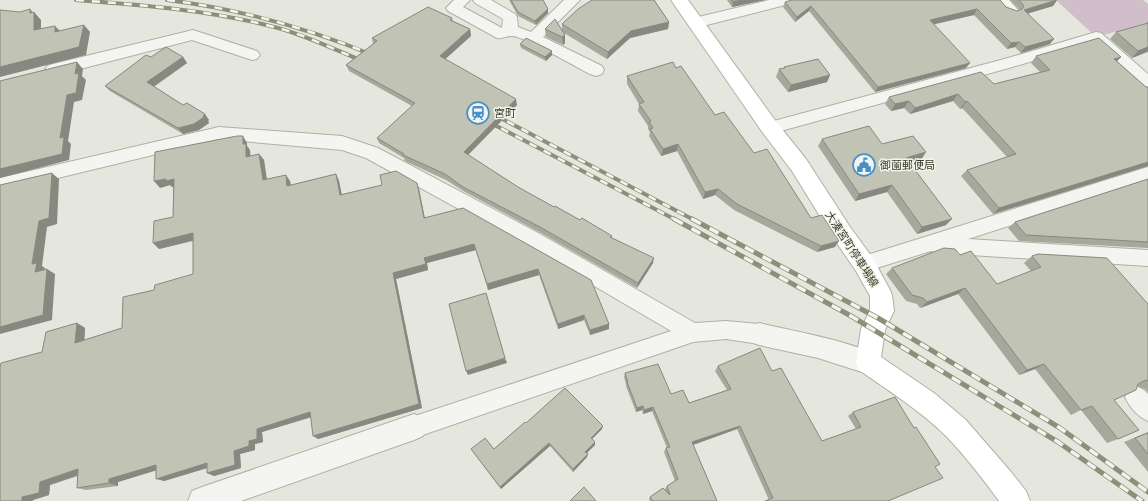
<svg xmlns="http://www.w3.org/2000/svg" width="1148" height="501" font-family="'Public Sans','Noto Sans JP',sans-serif">
<style>
.green{fill:#d0bfcb}
.lines{fill:none;stroke-linecap:round;stroke-linejoin:round}
.minor-casing{stroke:#aeb1a4;stroke-width:2}
.tertiary-casing{stroke:#aeb1a4;stroke-width:2}
.secondary-casing{stroke:#aeb1a4;stroke-width:2}
.minor{fill:#f4f5f0;fill-rule:evenodd}
.tertiary{fill:#f4f5f0;fill-rule:evenodd}
.secondary{fill:#fff;fill-rule:evenodd}
.rail-far1-casing{stroke:#8b9078;stroke-width:4}
.rail-casing{stroke:#8b9078;stroke-width:5}
.rail-far1{stroke:#f3f5ed;stroke-width:2.5;stroke-dasharray:8;stroke-linecap:butt}
.rail{stroke:#f3f5ed;stroke-width:3.5;stroke-dasharray:10;stroke-linecap:butt}
.wall{fill:#a6a89c}
.shaded-wall{fill:#87887f}
.building{fill:#c1c3b5;stroke:#87887f}
.labels{text-anchor:middle;dominant-baseline:central;stroke-width:3;stroke-linejoin:round;paint-order:stroke}
.poi-label{font-size:11px;fill:#383d28;stroke:#f3f5ed;text-anchor:start}
.street-label{font-size:11px;fill:#383d28;stroke:#f3f5ed}
</style>
<rect width="100%" height="100%" fill="#e5e7de"/>
<path class="green" d="M 1056,0 L 1143,0 L 1148,4 L 1148,23 L 1096,37 Z"/>
<g class="lines">
<g class="minor-casing">
<g id="minor">
<path d="M 454,0 L 470,0 L 463,7 L 502,28 L 503,19 L 475,3 L 473,0 L 491,0 L 515,14 L 517,17 L 518,27 L 531,32 L 564,0 L 580,0 L 543,37 L 602,66 L 604,70 L 602,74 L 596,76 L 590,74 C 578,68 521,35 512,36 C 506,36 503,39 497,38 L 448,11 L 446,8 Z"/>
<path d="M 769,0 L 795,0 L 793,3 L 695,28 L 690,27 L 688,23 L 690,19 Z"/>
<path d="M 994,0 L 1009,0 L 1019,11 L 1017,14 C 1007,17 999,8 994,0 Z"/>
<path d="M 193,30 L 257,51 L 260,55 L 257,59 L 252,60 L 192,40 L 53,76 L 47,74 L 45,70 L 47,66 L 53,64 Z"/>
<path d="M 1096,32 L 1101,33 L 1148,74 L 1148,89 L 1142,87 L 1093,43 L 1009,68 L 770,134 L 764,132 L 762,128 L 764,124 L 770,122 L 1008,58 Z"/>
<path d="M 219,127 L 342,136 L 378,148 L 540,234 L 695,323 L 726,321 L 759,324 L 766,327 L 769,334 L 766,341 L 759,344 L 726,339 L 693,342 L 414,438 L 406,435 L 403,427 L 406,419 L 671,331 L 526,246 L 366,158 L 342,150 L 219,139 L 0,192 L 0,178 Z"/>
<path d="M 1148,167 L 1148,181 L 968,239 L 1148,250 L 1148,266 L 938,253 L 931,251 L 864,272 L 857,270 L 854,264 L 857,258 L 864,256 Z"/>
<path d="M 1136,386 L 1144,390 L 1148,394 L 1148,421 C 1137,416 1130,408 1125,397 L 1128,390 Z"/>
</g>
</g>
<g class="tertiary-casing">
<g id="tertiary">
<path d="M 759,323 C 798,332 839,339 877,354 L 880,362 L 877,370 L 868,374 L 818,358 L 759,345 L 751,342 L 747,334 L 751,326 Z"/>
<path d="M 414,414 L 423,418 L 427,427 L 423,436 L 414,440 L 241,501 L 188,501 L 192,491 L 202,487 Z"/>
</g>
</g>
<g class="secondary-casing">
<path id="secondary" d="M 671,0 L 688,0 L 777,123 L 806,159 L 850,227 L 872,257 L 889,288 L 892,295 L 894,311 L 885,330 L 881,357 L 934,393 L 965,419 L 1011,472 L 1026,491 L 1030,501 L 999,501 C 983,479 966,457 947,437 C 921,411 889,391 859,370 L 856,362 L 861,329 L 870,310 L 870,296 L 856,271 L 834,239 L 792,171 L 763,133 Z"/>
</g>
<use href="#minor" class="minor"/>
<use href="#tertiary" class="tertiary"/>
<use href="#secondary" class="secondary"/>
<g class="rail-far1-casing">
<g id="rail-far1">
<path d="M 76,0 C 142,5 210,10 274,27 C 306,35 335,50 365,62"/>
<path d="M 167,0 C 240,9 308,28 375,56"/>
<path d="M 493,114 L 694,220"/>
<path d="M 487,121 L 676,220"/>
</g>
</g>
<g class="rail-casing">
<g id="rail">
<path d="M 674,219 L 851,316 L 1058,442 L 1142,501"/>
<path d="M 692,219 L 878,318 L 1060,428 L 1148,492"/>
</g>
</g>
<use href="#rail-far1" class="rail-far1"/>
<use href="#rail" class="rail"/>
</g>
<g class="wall">
<path d="M 509,0 L 543,0 L 548,9 L 548,13 L 536,25 L 518,16 Z"/>
<path d="M 727,0 L 765,0 L 732,7 Z"/>
<path d="M 1010,0 L 1057,0 L 1053,6 L 1028,13 L 1050,44 L 1021,53 L 1015,47 L 1007,49 L 974,15 L 933,24 L 966,68 L 875,92 L 809,11 L 795,22 L 783,7 L 785,2 L 1006,7 L 1017,11 L 1020,10 Z"/>
<path d="M 655,1 L 669,22 L 668,29 L 630,38 L 607,59 L 564,33 L 565,35 L 565,43 L 563,45 L 546,37 L 545,29 L 562,29 L 562,24 Z"/>
<path d="M 452,18 L 453,21 L 470,29 L 471,36 L 445,59 L 517,105 L 468,155 L 518,187 L 554,207 L 612,238 L 653,263 L 637,288 L 541,233 L 465,192 L 446,180 L 405,161 L 404,158 L 379,143 L 377,138 L 412,106 L 349,71 L 346,65 L 373,44 L 372,38 Z"/>
<path d="M 1148,21 L 1148,53 L 1147,52 L 1132,58 L 1110,39 L 1116,32 L 1145,24 Z"/>
<path d="M 520,44 L 552,51 L 552,55 L 546,61 L 521,48 Z"/>
<path d="M 1036,56 L 1121,57 L 1117,61 L 1146,87 L 1148,87 L 1148,166 L 993,214 L 961,176 L 967,170 L 1007,157 L 965,111 L 962,108 L 960,109 L 953,101 L 910,114 L 904,108 L 891,111 L 885,104 L 889,97 L 994,84 L 1040,72 L 1031,63 Z"/>
<path d="M 151,57 L 183,57 L 187,63 L 154,87 L 183,105 L 209,120 L 208,121 L 209,123 L 199,130 L 183,134 L 110,91 L 105,86 Z"/>
<path d="M 784,67 L 830,75 L 827,82 L 788,92 L 776,77 L 779,69 L 784,68 Z"/>
<path d="M 676,68 L 715,115 L 754,153 L 811,218 L 835,247 L 817,252 L 734,210 L 715,195 L 703,199 L 677,151 L 661,156 L 649,136 L 650,132 L 648,129 L 648,126 L 638,111 L 639,104 L 627,84 L 627,76 Z"/>
<path d="M 822,139 L 882,144 L 921,160 L 910,163 L 946,225 L 917,234 L 887,192 L 855,201 L 818,146 Z"/>
<path d="M 247,143 L 247,146 L 250,150 L 250,156 L 259,154 L 264,160 L 266,179 L 290,181 L 291,185 L 336,174 L 339,181 L 342,195 L 417,183 L 419,189 L 425,218 L 463,208 L 609,324 L 609,329 L 590,335 L 584,320 L 558,329 L 539,275 L 488,290 L 476,250 L 427,263 L 428,270 L 396,279 L 422,408 L 318,439 L 311,417 L 262,432 L 263,442 L 255,444 L 255,450 L 240,454 L 241,468 L 214,476 L 207,473 L 207,468 L 164,481 L 156,470 L 118,482 L 118,486 L 86,490 L 77,488 L 78,476 L 50,485 L 49,495 L 33,500 L 42,352 L 77,323 L 85,328 L 84,340 L 122,328 L 154,290 L 193,274 L 193,241 L 159,249 L 173,217 L 173,187 L 172,187 L 170,185 L 160,188 Z"/>
<path d="M 1148,179 L 1148,248 L 1019,241 L 1008,228 L 1015,222 Z"/>
<path d="M 960,255 L 997,284 L 1031,271 L 1024,263 L 1032,256 L 1148,304 L 1148,392 L 1145,389 L 1137,386 L 1114,400 L 1118,439 L 1107,443 L 1081,410 L 1071,415 L 1035,369 L 1019,375 L 958,294 L 920,308 L 917,304 L 906,301 L 886,274 L 892,268 Z"/>
<path d="M 718,366 L 772,371 L 822,441 L 856,429 L 848,416 L 853,412 L 914,428 L 940,464 L 769,500 L 737,429 L 693,445 L 717,501 L 650,501 L 649,499 L 650,497 L 666,491 L 665,489 L 667,486 L 675,481 L 664,452 L 666,448 L 667,448 L 652,411 L 643,414 L 642,410 L 636,412 L 626,386 L 626,384 L 624,377 L 625,373 L 671,394 L 689,403 L 727,390 L 715,371 Z"/>
<path d="M 526,423 L 602,429 L 592,439 L 595,442 L 595,445 L 586,453 L 587,457 L 573,472 L 550,446 L 501,489 L 471,449 L 494,449 Z"/>
<path d="M 1148,432 L 1148,472 L 1124,442 Z"/>
</g>
<g class="shaded-wall">
<path d="M 742,0 L 765,0 L 732,7 L 733,2 Z"/>
<path d="M 1057,0 L 1053,6 L 1020,16 L 1024,10 Z"/>
<path d="M 811,6 L 809,11 L 795,22 L 797,17 Z"/>
<path d="M 30,9 L 34,14 L 34,12 L 41,20 L 41,38 L 34,30 L 30,13 Z"/>
<path d="M 548,9 L 548,13 L 536,25 L 535,21 Z"/>
<path d="M 977,9 L 974,15 L 927,26 L 930,20 Z"/>
<path d="M 669,22 L 668,29 L 630,38 L 607,59 L 608,52 L 631,31 Z"/>
<path d="M 84,25 L 90,32 L 86,55 L 0,77 L 0,67 Z"/>
<path d="M 55,26 L 62,33 L 55,32 Z"/>
<path d="M 470,29 L 471,36 L 442,62 L 440,56 Z"/>
<path d="M 565,35 L 565,43 L 563,45 L 562,37 Z"/>
<path d="M 1054,39 L 1050,44 L 1021,53 L 1025,47 Z"/>
<path d="M 1019,42 L 1015,47 L 1007,49 L 1011,43 Z"/>
<path d="M 1148,47 L 1148,51 L 1147,52 L 1132,58 L 1138,51 Z"/>
<path d="M 552,51 L 552,55 L 546,61 L 545,57 Z"/>
<path d="M 183,57 L 187,63 L 151,88 L 147,82 Z"/>
<path d="M 1121,57 L 1114,64 L 1114,59 Z"/>
<path d="M 77,62 L 83,69 L 82,76 L 86,80 L 82,100 L 74,102 L 68,141 L 71,144 L 69,160 L 0,178 L 0,169 L 60,138 L 67,95 L 75,74 Z"/>
<path d="M 970,63 L 966,68 L 875,92 L 878,87 Z"/>
<path d="M 830,75 L 827,82 L 788,92 L 791,85 Z"/>
<path d="M 958,94 L 953,101 L 910,114 L 915,108 Z"/>
<path d="M 516,99 L 517,105 L 465,158 L 464,152 Z"/>
<path d="M 909,101 L 904,108 L 891,111 L 895,104 Z"/>
<path d="M 967,101 L 962,108 L 960,109 L 965,102 Z"/>
<path d="M 205,114 L 209,120 L 208,121 L 209,123 L 199,130 L 183,134 L 178,128 Z"/>
<path d="M 243,136 L 247,143 L 247,146 L 250,150 L 251,164 L 246,157 L 243,144 Z"/>
<path d="M 678,144 L 677,151 L 661,156 L 663,149 Z"/>
<path d="M 926,152 L 921,160 L 902,165 L 906,158 Z"/>
<path d="M 259,154 L 264,160 L 268,186 L 263,180 Z"/>
<path d="M 1148,162 L 1148,166 L 993,214 L 999,208 Z"/>
<path d="M 52,173 L 59,179 L 57,224 L 47,227 L 42,266 L 45,268 L 44,277 L 35,272 L 32,264 L 39,221 Z"/>
<path d="M 336,174 L 339,181 L 343,202 L 340,195 Z"/>
<path d="M 286,175 L 290,181 L 292,193 L 287,186 Z"/>
<path d="M 166,179 L 174,179 L 179,186 L 172,187 L 170,185 L 160,188 L 154,181 Z"/>
<path d="M 417,183 L 419,189 L 426,225 L 424,218 Z"/>
<path d="M 892,185 L 887,192 L 855,201 L 859,194 Z"/>
<path d="M 718,189 L 715,195 L 703,199 L 705,192 Z"/>
<path d="M 952,219 L 946,225 L 917,234 L 922,227 Z"/>
<path d="M 193,233 L 199,239 L 159,249 L 153,243 Z"/>
<path d="M 839,241 L 835,247 L 817,252 L 821,246 Z"/>
<path d="M 474,244 L 476,250 L 427,263 L 428,270 L 396,279 L 422,408 L 318,439 L 313,436 L 393,273 L 424,258 Z"/>
<path d="M 654,258 L 653,263 L 637,288 L 638,283 Z"/>
<path d="M 47,269 L 55,274 L 52,320 L 0,334 L 0,327 Z"/>
<path d="M 538,269 L 539,275 L 488,290 L 487,284 Z"/>
<path d="M 965,288 L 958,294 L 920,308 L 927,302 Z"/>
<path d="M 584,315 L 584,320 L 558,329 L 558,324 Z"/>
<path d="M 77,323 L 85,328 L 84,348 L 75,343 Z"/>
<path d="M 609,324 L 609,329 L 590,335 L 590,330 Z"/>
<path d="M 505,358 L 507,363 L 468,375 L 466,371 Z"/>
<path d="M 1044,364 L 1035,369 L 1019,375 L 1027,370 Z"/>
<path d="M 643,406 L 642,410 L 636,412 L 637,408 Z"/>
<path d="M 653,407 L 652,411 L 643,414 L 644,410 Z"/>
<path d="M 310,412 L 315,416 L 262,432 L 263,442 L 255,444 L 255,450 L 240,454 L 241,468 L 214,476 L 207,473 L 234,451 L 249,441 L 257,429 Z"/>
<path d="M 603,426 L 602,429 L 591,440 L 591,438 Z"/>
<path d="M 740,426 L 737,429 L 690,446 L 692,442 Z"/>
<path d="M 595,442 L 595,445 L 585,455 L 585,452 Z"/>
<path d="M 549,443 L 550,446 L 501,489 L 500,487 Z"/>
<path d="M 588,454 L 587,457 L 573,472 L 573,469 Z"/>
<path d="M 207,463 L 214,466 L 164,481 L 156,479 Z"/>
<path d="M 156,465 L 164,468 L 118,482 L 118,486 L 109,483 L 109,479 Z"/>
<path d="M 78,469 L 87,472 L 50,485 L 49,495 L 33,500 L 33,501 L 22,501 L 22,497 L 40,482 Z"/>
</g>
<g class="building">
<path d="M 511,0 L 543,0 L 548,9 L 535,21 L 518,12 Z"/>
<path d="M 592,0 L 654,0 L 669,22 L 631,31 L 608,52 L 562,24 L 578,9 Z"/>
<path d="M 732,0 L 742,0 L 733,2 Z"/>
<path d="M 792,0 L 1000,0 L 1006,7 L 1017,11 L 1022,9 L 1024,6 L 1019,0 L 1057,0 L 1024,10 L 1054,39 L 1025,47 L 1019,42 L 1011,43 L 977,9 L 930,20 L 970,63 L 878,87 L 811,6 L 797,17 L 785,2 Z"/>
<path d="M 428,7 L 452,18 L 450,20 L 470,29 L 440,56 L 516,99 L 464,152 L 518,187 L 554,207 L 555,206 L 580,220 L 582,218 L 612,236 L 610,237 L 654,258 L 638,283 L 540,227 L 463,187 L 445,174 L 403,155 L 404,154 L 377,138 L 415,103 L 346,65 L 377,41 L 372,38 Z"/>
<path d="M 30,9 L 30,13 L 34,12 L 34,30 L 55,26 L 55,32 L 84,25 L 79,47 L 0,67 L 0,10 L 20,12 Z"/>
<path d="M 555,19 L 565,35 L 562,37 L 545,29 Z"/>
<path d="M 1148,23 L 1148,47 L 1138,51 L 1116,32 Z"/>
<path d="M 526,38 L 552,51 L 545,57 L 520,44 Z"/>
<path d="M 1099,38 L 1121,57 L 1114,59 L 1146,87 L 1148,87 L 1148,162 L 999,208 L 967,170 L 1016,154 L 970,104 L 967,101 L 965,102 L 958,94 L 915,108 L 909,101 L 895,104 L 889,97 L 981,72 L 994,84 L 1050,70 L 1036,56 Z"/>
<path d="M 166,47 L 183,57 L 147,82 L 183,105 L 187,103 L 205,114 L 203,116 L 204,117 L 194,124 L 178,128 L 105,86 L 146,55 L 151,57 Z"/>
<path d="M 818,59 L 830,75 L 791,85 L 779,69 L 785,68 L 784,67 Z"/>
<path d="M 77,62 L 75,74 L 79,73 L 76,93 L 67,95 L 60,138 L 64,137 L 62,154 L 0,169 L 0,81 Z"/>
<path d="M 673,62 L 676,68 L 681,66 L 715,115 L 724,112 L 754,153 L 767,149 L 811,218 L 822,215 L 839,241 L 821,246 L 737,204 L 718,189 L 705,192 L 678,144 L 663,149 L 650,129 L 653,128 L 649,122 L 651,121 L 639,104 L 644,102 L 627,76 Z"/>
<path d="M 869,126 L 882,144 L 913,136 L 926,152 L 906,158 L 952,219 L 922,227 L 892,185 L 859,194 L 822,139 Z"/>
<path d="M 237,136 L 243,136 L 243,144 L 246,144 L 246,157 L 259,154 L 263,180 L 286,175 L 287,186 L 336,174 L 340,195 L 382,185 L 380,175 L 396,171 L 417,183 L 424,218 L 463,208 L 591,280 L 609,324 L 590,330 L 584,315 L 558,324 L 538,269 L 487,284 L 474,244 L 424,258 L 426,264 L 393,273 L 419,404 L 313,436 L 310,412 L 257,429 L 257,439 L 249,441 L 249,446 L 234,451 L 235,465 L 207,473 L 207,463 L 156,479 L 156,465 L 109,479 L 109,483 L 77,488 L 78,469 L 40,482 L 39,493 L 22,497 L 22,501 L 0,501 L 0,367 L 1,363 L 42,352 L 46,332 L 77,323 L 75,343 L 122,328 L 123,297 L 154,290 L 155,285 L 193,274 L 193,233 L 153,243 L 154,221 L 173,217 L 174,179 L 166,181 L 166,179 L 154,181 L 155,152 Z"/>
<path d="M 52,173 L 49,218 L 39,221 L 32,264 L 37,263 L 35,272 L 47,269 L 43,315 L 0,327 L 0,185 Z"/>
<path d="M 1148,179 L 1148,242 L 1026,235 L 1015,222 Z"/>
<path d="M 944,248 L 955,249 L 960,255 L 971,251 L 997,284 L 1041,267 L 1032,256 L 1038,254 L 1107,258 L 1148,304 L 1148,381 L 1146,380 L 1138,384 L 1136,390 L 1114,400 L 1139,430 L 1118,439 L 1092,406 L 1081,410 L 1044,364 L 1027,370 L 965,288 L 927,302 L 923,298 L 912,295 L 892,268 Z"/>
<path d="M 486,293 L 505,358 L 466,371 L 449,304 Z"/>
<path d="M 760,348 L 772,371 L 781,368 L 822,441 L 861,427 L 853,412 L 895,397 L 914,428 L 916,427 L 940,464 L 935,467 L 943,478 L 888,501 L 765,501 L 773,498 L 740,426 L 692,442 L 717,501 L 653,501 L 650,497 L 663,488 L 670,495 L 667,486 L 678,479 L 666,448 L 670,447 L 653,407 L 644,410 L 643,406 L 637,408 L 627,382 L 628,382 L 625,373 L 658,364 L 671,394 L 683,390 L 689,403 L 731,389 L 718,366 Z"/>
<path d="M 565,388 L 603,426 L 591,438 L 595,442 L 585,452 L 588,454 L 573,469 L 549,443 L 500,487 L 471,449 L 485,438 L 494,449 L 525,422 L 526,423 Z"/>
<path d="M 1148,433 L 1148,454 L 1135,438 Z"/>
<path d="M 584,487 L 596,501 L 570,501 Z"/>
</g>
<defs>
<g id="station-ring" transform="scale(1.15)"><circle r="9.5" fill="#f3f5ed" stroke="#4891c7" stroke-width="1.5"/><path d="M-3-6H3Q5-6 5-4V2Q5 4 3 4L4.5 6H3L1.5 4h-3L-3 6H-4.5L-3 4Q-5 4-5 2V-4Q-5-6-3-6ZM-3.5-4v3h7v-3ZM-3.5 1v1.5H-2V1ZM2 1v1.5H3.5V1Z" fill="#4891c7"/></g>
<g id="civic-ring" transform="scale(1.15)"><circle r="9.5" fill="#f3f5ed" stroke="#4891c7" stroke-width="1.5"/><path d="M-.6-6.5H3V-4.5H.6V-3L4-1V1h2V6H-6V1h2V-1L-.6-3ZM-1.2 2.5V6h2.4V2.5Z" fill="#4891c7"/></g>
</defs>
<g fill-rule="evenodd">
<use href="#station-ring" x="478" y="113"/>
<use href="#civic-ring" x="864" y="165"/>
</g>
<g class="labels">
<g class="poi-label">
<text x="494" y="113">宮町</text>
<text x="880" y="165">御薗郵便局</text>
</g>
<g class="street-label">
<text transform="translate(852 249) rotate(57)">大湊宮町停車場線</text>
</g>
</g>
</svg>
